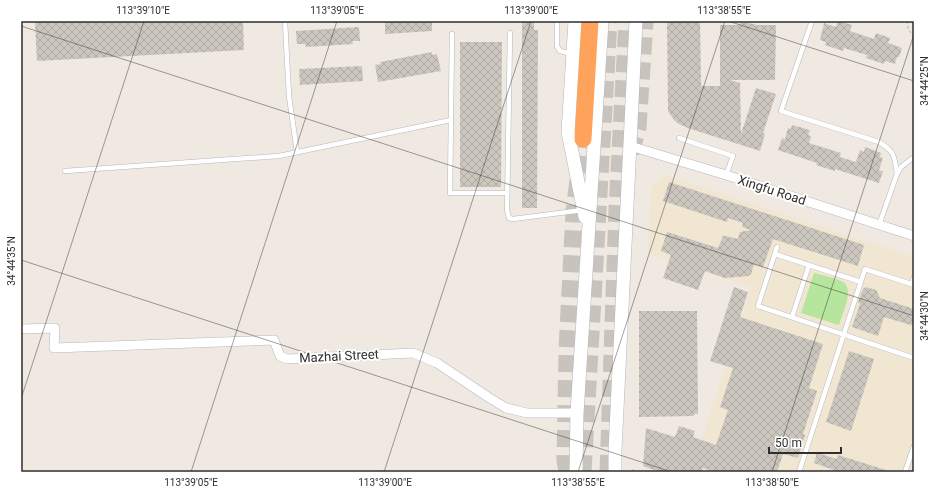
<svg xmlns="http://www.w3.org/2000/svg" width="935" height="493" font-family="Roboto,sans-serif">
<style>
.education{fill:#f0e6d1}
.grass{fill:#b6e59e}
.building{fill:url(#building-cross-hatch)}
.lines{fill:none;stroke-linecap:round;stroke-linejoin:round}
.highway-tunnel{stroke:#c8c4bd;stroke-width:17;stroke-dasharray:17 8;stroke-linecap:butt}
.lane-casing{stroke:#b4b7c1;stroke-width:5.5}
.street-casing{stroke:#b4b7c1;stroke-width:10}
.secondary-casing{stroke:#b4b7c1;stroke-width:14}
.highway-casing{stroke:#c9c9c9;stroke-width:18}
.path{stroke:#c9c9c9;stroke-width:1.5;stroke-dasharray:3 2;stroke-linecap:butt}
.lane{stroke:#fff;stroke-width:4.5}
.street{stroke:#fff;stroke-width:9}
.secondary{stroke:#fff;stroke-width:13}
.highway{stroke:#ffa35c;stroke-width:17}
.ticks{fill:none;stroke:#2e2e2e;stroke-width:1;stroke-opacity:0.45}
.labels{text-anchor:middle;dominant-baseline:central;stroke-width:4;stroke-linejoin:round;paint-order:stroke}
.street-label{font-size:13px;fill:#2e2e2e;stroke:#fff}
.neatline{fill:none;stroke:#2e2e2e;stroke-width:1.5}
.ticks-label{font-size:10px;text-anchor:middle;fill:#2e2e2e}
</style>
<defs>
<pattern id="building-cross-hatch" width="8" height="8" patternUnits="userSpaceOnUse"><rect width="8" height="8" fill="#cbc7bf"/><path d="M0 0l8 8M0 8l8-8" fill="none" stroke="#afaba4"/></pattern>
</defs>
<rect width="100%" height="100%" fill="#efe9e1"/>
<path class="education" d="M 666,175 L 914,257 L 914,472 L 691,472 L 751,287 L 647,253 L 652,184 Z"/>
<path class="grass" d="M 814,273 C 822,275 836,278 843,282 C 855,289 842,315 839,325 L 801,313 Z"/>
<g class="building">
<path d="M 35,21 L 243,21 L 244,50 L 37,61 Z"/>
<path d="M 396,21 L 432,21 L 432,31 L 385,34 L 385,22 Z"/>
<path d="M 522,21 L 534,21 L 534,30 L 538,30 L 537,208 L 522,208 Z"/>
<path d="M 667,21 L 700,21 L 701,86 L 720,86 L 720,25 L 737,25 L 741,23 L 748,23 L 757,25 L 776,25 L 775,80 L 730,80 L 740,83 L 741,134 L 756,88 L 776,94 L 763,133 L 765,134 L 760,151 L 688,128 L 679,124 L 674,120 L 668,111 Z"/>
<path d="M 838,21 L 852,25 L 850,31 L 874,39 L 876,33 L 890,38 L 888,43 L 902,48 L 899,57 L 897,57 L 895,64 L 885,61 L 884,64 L 866,58 L 867,55 L 844,48 L 843,51 L 825,45 L 826,42 L 820,40 L 824,23 L 836,27 Z"/>
<path d="M 359,27 L 360,41 L 352,41 L 353,44 L 306,47 L 305,44 L 297,44 L 296,31 Z"/>
<path d="M 460,42 L 502,42 L 501,187 L 460,187 Z"/>
<path d="M 432,52 L 432,55 L 437,54 L 441,71 L 378,82 L 375,65 L 381,64 L 380,62 Z"/>
<path d="M 362,66 L 363,81 L 300,85 L 299,69 Z"/>
<path d="M 792,125 L 810,130 L 808,135 L 811,136 L 809,143 L 841,153 L 840,157 L 856,162 L 860,150 L 864,152 L 865,147 L 881,153 L 880,157 L 883,158 L 879,170 L 883,171 L 879,183 L 835,169 L 835,171 L 816,165 L 817,163 L 778,150 L 782,138 L 785,139 L 788,128 L 791,129 Z"/>
<path d="M 669,182 L 864,245 L 858,266 L 773,239 L 763,267 L 754,264 L 751,274 L 748,276 L 725,278 L 705,271 L 698,290 L 663,278 L 671,255 L 661,251 L 667,232 L 718,248 L 723,236 L 726,236 L 738,239 L 740,232 L 751,230 L 742,227 L 743,223 L 728,218 L 727,222 L 663,201 Z"/>
<path d="M 734,287 L 748,292 L 740,317 L 823,344 L 809,388 L 817,391 L 803,434 L 805,435 L 798,458 L 783,454 L 777,472 L 716,472 L 703,468 L 701,472 L 660,472 L 643,466 L 646,428 L 675,437 L 679,426 L 695,431 L 693,437 L 716,445 L 728,410 L 720,407 L 733,368 L 710,361 Z"/>
<path d="M 866,287 L 876,290 L 880,298 L 914,309 L 914,326 L 884,317 L 878,336 L 852,327 L 860,304 L 858,302 L 863,289 Z"/>
<path d="M 639,311 L 697,311 L 698,414 L 694,414 L 694,416 L 639,417 Z"/>
<path d="M 849,351 L 874,359 L 851,431 L 826,422 Z"/>
<path d="M 817,453 L 837,459 L 838,455 L 886,470 L 885,472 L 833,472 L 834,470 L 814,463 Z"/>
</g>
<g class="lines">
<g class="highway-tunnel">
<path d="M 631,153 L 638,128 L 645,22"/>
<path d="M 567,472 L 565,460 L 567,350 L 574,212 L 583,139"/>
<path d="M 583,472 L 609,21"/>
<path d="M 608,472 L 617,208 L 627,21"/>
</g>
<g class="lane-casing">
<g id="lane">
<path d="M 285,21 L 289,96 L 297,152"/>
<path d="M 557,21 L 557,46 L 560,51 L 571,54"/>
<path d="M 812,21 L 781,111 L 879,142 C 895,152 894,155 897,174"/>
<path d="M 510,33 L 507,210 L 509,218 L 513,219 L 583,210"/>
<path d="M 452,34 L 450,193 L 507,193"/>
<path d="M 679,138 L 733,156 L 726,175"/>
<path d="M 65,171 L 279,156 L 451,120"/>
<path d="M 879,225 L 897,174 L 901,167 L 914,157"/>
<path d="M 777,247 L 758,306 L 914,358"/>
<path d="M 775,254 L 861,282"/>
<path d="M 912,284 L 914,277"/>
<path d="M 792,317 L 809,265"/>
<path d="M 799,472 L 865,269 L 914,285"/>
<path d="M 905,472 L 914,446"/>
</g>
</g>
<g class="street-casing">
<g id="street">
<path d="M 630,146 L 726,175 L 914,236"/>
<path d="M 21,329 L 55,328 L 54,348 L 274,340 L 280,356 L 287,359 L 413,353 L 437,363 L 488,397 L 506,408 L 527,413 L 577,413"/>
</g>
</g>
<g class="secondary-casing">
<g id="secondary">
<path d="M 575,21 L 568,132 L 585,217"/>
<path d="M 576,472 L 577,413 L 602,21"/>
<path d="M 615,472 L 615,450 L 636,21"/>
</g>
</g>
<g class="highway-casing">
<path id="highway" d="M 583,139 L 590,21"/>
</g>
<g class="path">
<path d="M 907,21 L 908,28 L 914,38"/>
<path d="M 914,84 L 914,90"/>
<path d="M 633,472 L 633,468"/>
</g>
<use href="#lane" class="lane"/>
<use href="#street" class="street"/>
<use href="#secondary" class="secondary"/>
<use href="#highway" class="highway"/>
</g>
<path class="ticks" d="M 728,21 L 914,81M 21,26 L 914,316M 21,260 L 672,472M 21,399 L 144,21M 191,472 L 337,21M 384,472 L 531,21M 578,472 L 725,21M 772,472 L 914,34"/>
<g class="labels">
<g class="street-label">
<text transform="translate(772 190) rotate(18)">Xingfu Road</text>
<text transform="translate(339 356) rotate(-3)">Mazhai Street</text>
</g>
</g>
<rect width="935" height="493" fill="none" stroke="#ffffff" stroke-width="44"/>
<path d="M769 447v6h72v-6" fill="none" stroke="#2e2e2e" stroke-width="2"/>
<text x="775" y="447" font-size="12" fill="#2e2e2e" stroke="#ffffff" stroke-width="3" paint-order="stroke">50 m</text>
<rect x="22" y="22" width="891" height="449" class="neatline"/>
<g class="ticks-label">
<text x="143" y="14">113°39'10"E</text>
<text x="337" y="14">113°39'05"E</text>
<text x="531" y="14">113°39'00"E</text>
<text x="724" y="14">113°38'55"E</text>
<text transform="translate(924 81) rotate(-90)" y="4">34°44'25"N</text>
<text transform="translate(11 261) rotate(-90)" y="4">34°44'35"N</text>
<text transform="translate(924 316) rotate(-90)" y="4">34°44'30"N</text>
<text x="191" y="486">113°39'05"E</text>
<text x="385" y="486">113°39'00"E</text>
<text x="578" y="486">113°38'55"E</text>
<text x="772" y="486">113°38'50"E</text>
</g>
</svg>
